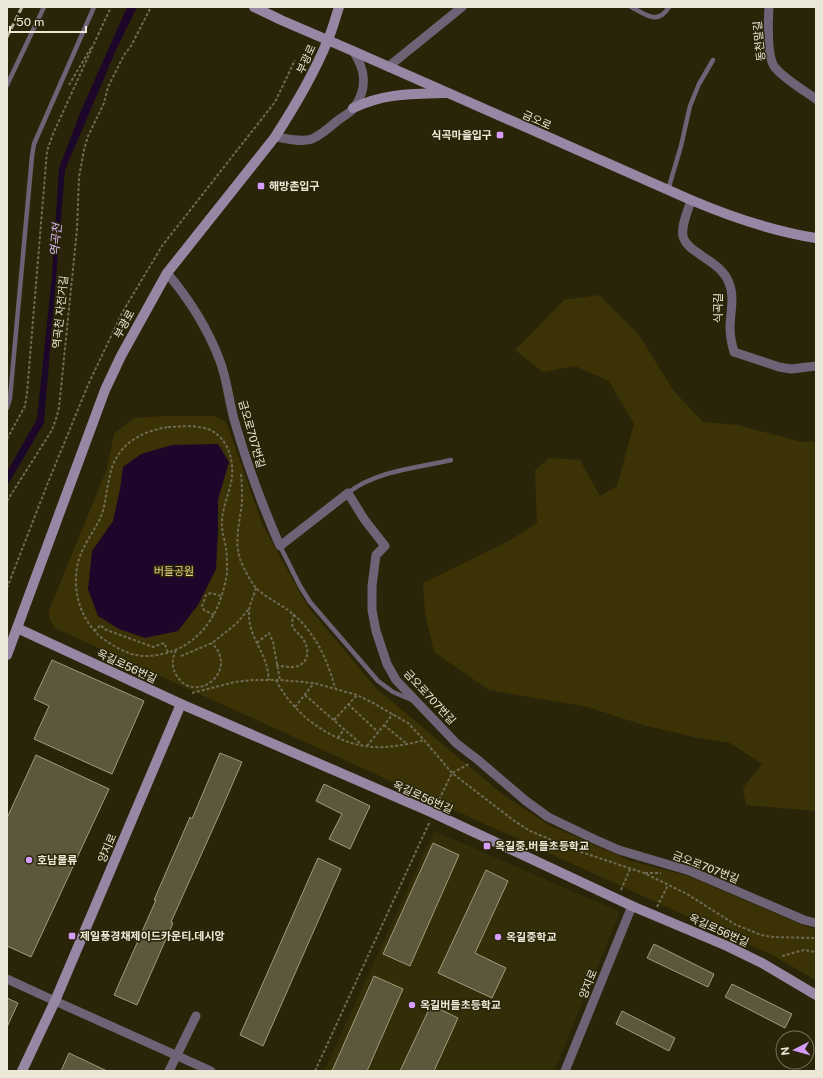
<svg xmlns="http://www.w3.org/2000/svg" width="823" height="1078" font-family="'Public Sans','Noto Sans KR',sans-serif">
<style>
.built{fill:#332d08}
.green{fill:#3b3306}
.water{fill:#1c0629}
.building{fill:#5d583b;stroke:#a19b7d}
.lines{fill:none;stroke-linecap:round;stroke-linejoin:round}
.path{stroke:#6f6b53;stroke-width:2;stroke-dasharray:3 2;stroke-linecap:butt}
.lane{stroke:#6e6376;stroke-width:4.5}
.street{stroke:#6e6376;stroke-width:9}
.secondary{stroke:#9786a4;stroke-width:10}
.rail{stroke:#b0ad99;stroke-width:3;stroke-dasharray:6 3;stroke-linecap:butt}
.poi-dot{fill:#d59cfb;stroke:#2a2509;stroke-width:1.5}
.labels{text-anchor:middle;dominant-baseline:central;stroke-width:3;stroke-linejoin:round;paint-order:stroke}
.street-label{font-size:11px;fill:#ebe8d8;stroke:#2a2509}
.poi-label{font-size:11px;font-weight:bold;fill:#ebe8d8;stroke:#2a2509;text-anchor:start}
.park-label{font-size:11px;fill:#e1d283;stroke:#2a2509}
.water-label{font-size:12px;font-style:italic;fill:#deb6f9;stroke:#2a2509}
</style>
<rect width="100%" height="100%" fill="#2a2509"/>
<path class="built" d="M 434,831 L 620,912 L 554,1071 L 324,1071 Z"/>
<g class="green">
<path d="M 599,295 L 639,335 L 673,390 L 703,422 L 737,425 L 802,442 L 816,441 L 816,811 L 746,805 L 743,788 L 762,764 L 730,743 L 698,738 L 643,725 L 588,707 L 489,690 L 434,652 L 425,613 L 423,583 L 509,541 L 537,523 L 535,470 L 549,458 L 580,460 L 600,496 L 617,486 L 634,424 L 609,381 L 575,366 L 543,372 L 515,350 L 564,300 Z"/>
<path d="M 165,416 L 214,416 L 226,422 L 263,526 L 308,607 L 377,689 L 502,794 L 549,825 L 631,861 L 688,876 L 802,925 L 816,929 L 816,980 L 770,954 L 55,628 L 50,620 L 49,610 L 107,469 L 114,434 L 134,418 Z"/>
</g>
<g class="water">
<path d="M 127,7 L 137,7 L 116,50 L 65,170 L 44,423 L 7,486 L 7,472 L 37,419 L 52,275 L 59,168 L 80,113 Z"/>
<path d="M 218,444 L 229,462 L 218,500 L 218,531 L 216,569 L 198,605 L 178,631 L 145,638 L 119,629 L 98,616 L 88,589 L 92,551 L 113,521 L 120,489 L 123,467 L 141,454 L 172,445 Z"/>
</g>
<g class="building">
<path d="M 52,660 L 144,701 L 112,774 L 34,739 L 49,706 L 34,699 Z"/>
<path d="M 220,753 L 242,762 L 219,815 L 171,922 L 173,923 L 137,1005 L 114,995 L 156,900 L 154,900 L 190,817 L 192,819 Z"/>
<path d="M 36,755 L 109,789 L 31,957 L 7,946 L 7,818 Z"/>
<path d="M 324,784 L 370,806 L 350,849 L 329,839 L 342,814 L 316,801 Z"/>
<path d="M 433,843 L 459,855 L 410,966 L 383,954 Z"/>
<path d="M 318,858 L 341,869 L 263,1046 L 240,1035 Z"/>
<path d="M 486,870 L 508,881 L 475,953 L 506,968 L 492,998 L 438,973 Z"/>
<path d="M 654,944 L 714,974 L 708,987 L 647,958 Z"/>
<path d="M 374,976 L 403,989 L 367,1071 L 332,1071 Z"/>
<path d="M 732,984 L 792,1014 L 785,1028 L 725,997 Z"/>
<path d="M 7,998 L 18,1003 L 7,1027 Z"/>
<path d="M 431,1005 L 458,1018 L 434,1071 L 400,1071 Z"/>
<path d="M 622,1011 L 675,1038 L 669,1051 L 616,1024 Z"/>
<path d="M 69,1053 L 107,1071 L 61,1071 Z"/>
</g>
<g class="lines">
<g class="path">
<path d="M 98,35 L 111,7"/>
<path d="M 69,85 L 92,46"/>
<path d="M 168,427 C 178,427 189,425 199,427 C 226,430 236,459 231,483 C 228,496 221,512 222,526 C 222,533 225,541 226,548 C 227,555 227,563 227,570 C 227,578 224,587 222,595 C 211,630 185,655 146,656 C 133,656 122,651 111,644 C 105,640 98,636 94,630 C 77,611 72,583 79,559 C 84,543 96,529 102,514 C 106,502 106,491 109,480 C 114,447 137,432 168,427 Z"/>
<path d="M 7,439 L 25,406 L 27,393 L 47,151 L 53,134 L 98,35"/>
<path d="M 241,474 C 242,484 242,493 242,502 C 240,521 234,540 240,559 C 243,567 251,583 257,589 C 268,599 283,605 294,615 C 316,634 328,661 335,688"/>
<path d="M 7,501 L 52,430 L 56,419 L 59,408 L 77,229 L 79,177 L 84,150 L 88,136 L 104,103 L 108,87 L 124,55 L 131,46 L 151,7"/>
<path d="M 7,588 L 49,480 L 88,385 L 122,313 L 162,246 L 275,102 L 295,60"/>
<path d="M 256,588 C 254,596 249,605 249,612 C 248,633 260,645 266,664 C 268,669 268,675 269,680"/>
<path d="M 214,615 L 204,610 L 202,606 L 206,595 L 211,593 L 221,596"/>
<path d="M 94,631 L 101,625 L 104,629 L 153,647 L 164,643 L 168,652"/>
<path d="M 257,643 L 269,633 L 273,642 L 280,680"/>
<path d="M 176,650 C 172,659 171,667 177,676 C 195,705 240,672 212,643"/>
<path d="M 181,656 L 212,643 L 236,624 L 248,610"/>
<path d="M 276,665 C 281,666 287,667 292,667 C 308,667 311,650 303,639 C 301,635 295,632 293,627 C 291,623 293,618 294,614"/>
<path d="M 276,680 C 295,718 341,750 385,747 C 398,746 411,744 424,740"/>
<path d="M 192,693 L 235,682 L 252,680 L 280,680 L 314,683 L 357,695 L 375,704 L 408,723 L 424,740 L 452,773 L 513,820 L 530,831 L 578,851 L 644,873 L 687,894 L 736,925 L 749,930 L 761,935 L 773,937 L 816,938"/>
<path d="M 305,695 L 361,744"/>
<path d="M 348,704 L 378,732"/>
<path d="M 295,707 L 314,683"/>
<path d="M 334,720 L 357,695"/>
<path d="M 384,725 L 407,744"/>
<path d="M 338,738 L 344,729"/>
<path d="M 367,746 L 393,714"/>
<path d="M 437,804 L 452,773 L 469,764"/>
<path d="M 645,873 L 661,873"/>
<path d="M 621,890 L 630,869"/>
<path d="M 657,907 L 668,885"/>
<path d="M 782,956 L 804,950 L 816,952"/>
<path d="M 315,1071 L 430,821"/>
</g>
<g class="lane">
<path d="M 631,7 C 646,14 657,26 669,7"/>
<path d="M 7,85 L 44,7"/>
<path d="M 668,190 L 681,146 L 690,106 L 699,84 L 713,60"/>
<path d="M 7,408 L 10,398 L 32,156 L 34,144 L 94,7"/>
<path d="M 348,493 C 375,471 417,468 451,460"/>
<path d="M 280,546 L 300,586 L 310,602 L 378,681 L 393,692 L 412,700"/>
</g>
<g class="street">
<path d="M 769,7 C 768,20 767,56 774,66 C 781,77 805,91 816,99"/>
<path d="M 388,67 L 462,7"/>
<path d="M 275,137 C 286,138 300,143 312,139 C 321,135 329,128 337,121 C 342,117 350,113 354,108 C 368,88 366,70 353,51"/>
<path d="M 691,200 C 688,211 681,225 683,236 C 686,253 721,260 729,283 C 735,297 730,313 730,328 C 730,336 732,345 734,352 L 779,367 L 791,369 L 816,366"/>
<path d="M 167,273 C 189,299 208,329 220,361 C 228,382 229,405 236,426 C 248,467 263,507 280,546 L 348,493 L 364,519 L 385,546 L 376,555 L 372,586 L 372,610 L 376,631 L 387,664 L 396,680 L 456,743 L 478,760 L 526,801 L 548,817 L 594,839 L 619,850 L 690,871 L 804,920 L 816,923"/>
<path d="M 7,979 L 55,1001 L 211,1071"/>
<path d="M 169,1071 L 196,1016"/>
<path d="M 565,1071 L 632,906"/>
</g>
<g class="secondary">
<path d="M 254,7 L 281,20 L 353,51 L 691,200 C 731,217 772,231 816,238"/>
<path d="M 353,108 C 385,93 411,94 445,93"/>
<path d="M 17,628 L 181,704 L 433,813 L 632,906 L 727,946 L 762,963 L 816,995"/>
<path d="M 7,655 L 105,390 L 121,356 L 167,273 L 275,137 C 295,106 313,76 327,42 C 332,31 335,19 339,7"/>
<path d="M 22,1071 L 55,1001 L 181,704"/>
</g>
<path class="rail" d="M 7,37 L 22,7"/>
</g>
<g class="poi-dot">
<rect x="496" y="131" width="8" height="8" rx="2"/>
<rect x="257" y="182" width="8" height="8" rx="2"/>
<rect x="483" y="842" width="8" height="8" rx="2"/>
<circle cx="29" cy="860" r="4"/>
<rect x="68" y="932" width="8" height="8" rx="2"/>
<circle cx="498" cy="937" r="4"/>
<circle cx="412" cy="1005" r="4"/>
</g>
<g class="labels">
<g class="street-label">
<text transform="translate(759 41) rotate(-96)">동천말길</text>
<text transform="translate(306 59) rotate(-65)">부광로</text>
<text transform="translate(537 120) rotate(24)">금오로</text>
<text transform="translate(718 308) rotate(-90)">식곡길</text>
<text transform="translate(60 312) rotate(-84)">역곡천 자전거길</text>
<text transform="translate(124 324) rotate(-61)">부광로</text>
<text transform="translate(252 434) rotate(74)">금오로707번길</text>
<text transform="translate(127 666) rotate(25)">옥길로56번길</text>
<text transform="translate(430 697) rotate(47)">금오로707번길</text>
<text transform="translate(423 797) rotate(24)">옥길로56번길</text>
<text transform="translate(107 848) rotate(-67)">양지로</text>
<text transform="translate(706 867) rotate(21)">금오로707번길</text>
<text transform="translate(719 930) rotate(24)">옥길로56번길</text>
<text transform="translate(588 984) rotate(-68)">양지로</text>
</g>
<g class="poi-label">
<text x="492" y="135" text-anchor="end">식곡마을입구</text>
<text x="269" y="186">해방촌입구</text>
<text x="495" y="846">옥길중.버들초등학교</text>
<text x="37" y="860">호남물류</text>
<text x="80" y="936">제일풍경채제이드카운티.데시앙</text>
<text x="506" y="937">옥길중학교</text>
<text x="420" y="1005">옥길버들초등학교</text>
</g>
<g class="park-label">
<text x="174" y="571">버들공원</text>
</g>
<g class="water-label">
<text transform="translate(56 240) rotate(-85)">역곡천</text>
</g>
</g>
<rect width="823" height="1078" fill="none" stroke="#ebe8d8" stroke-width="16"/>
<g transform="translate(795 1050) rotate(264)"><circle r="19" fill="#2a2509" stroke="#77735c"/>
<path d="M0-3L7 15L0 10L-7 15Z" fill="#d59cfb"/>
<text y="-6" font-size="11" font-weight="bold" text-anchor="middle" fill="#ebe8d8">N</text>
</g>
<path d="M10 26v6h76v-6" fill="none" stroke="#ebe8d8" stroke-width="2"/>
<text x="16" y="26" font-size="12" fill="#ebe8d8" stroke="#2a2509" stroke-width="3" paint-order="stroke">50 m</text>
</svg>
